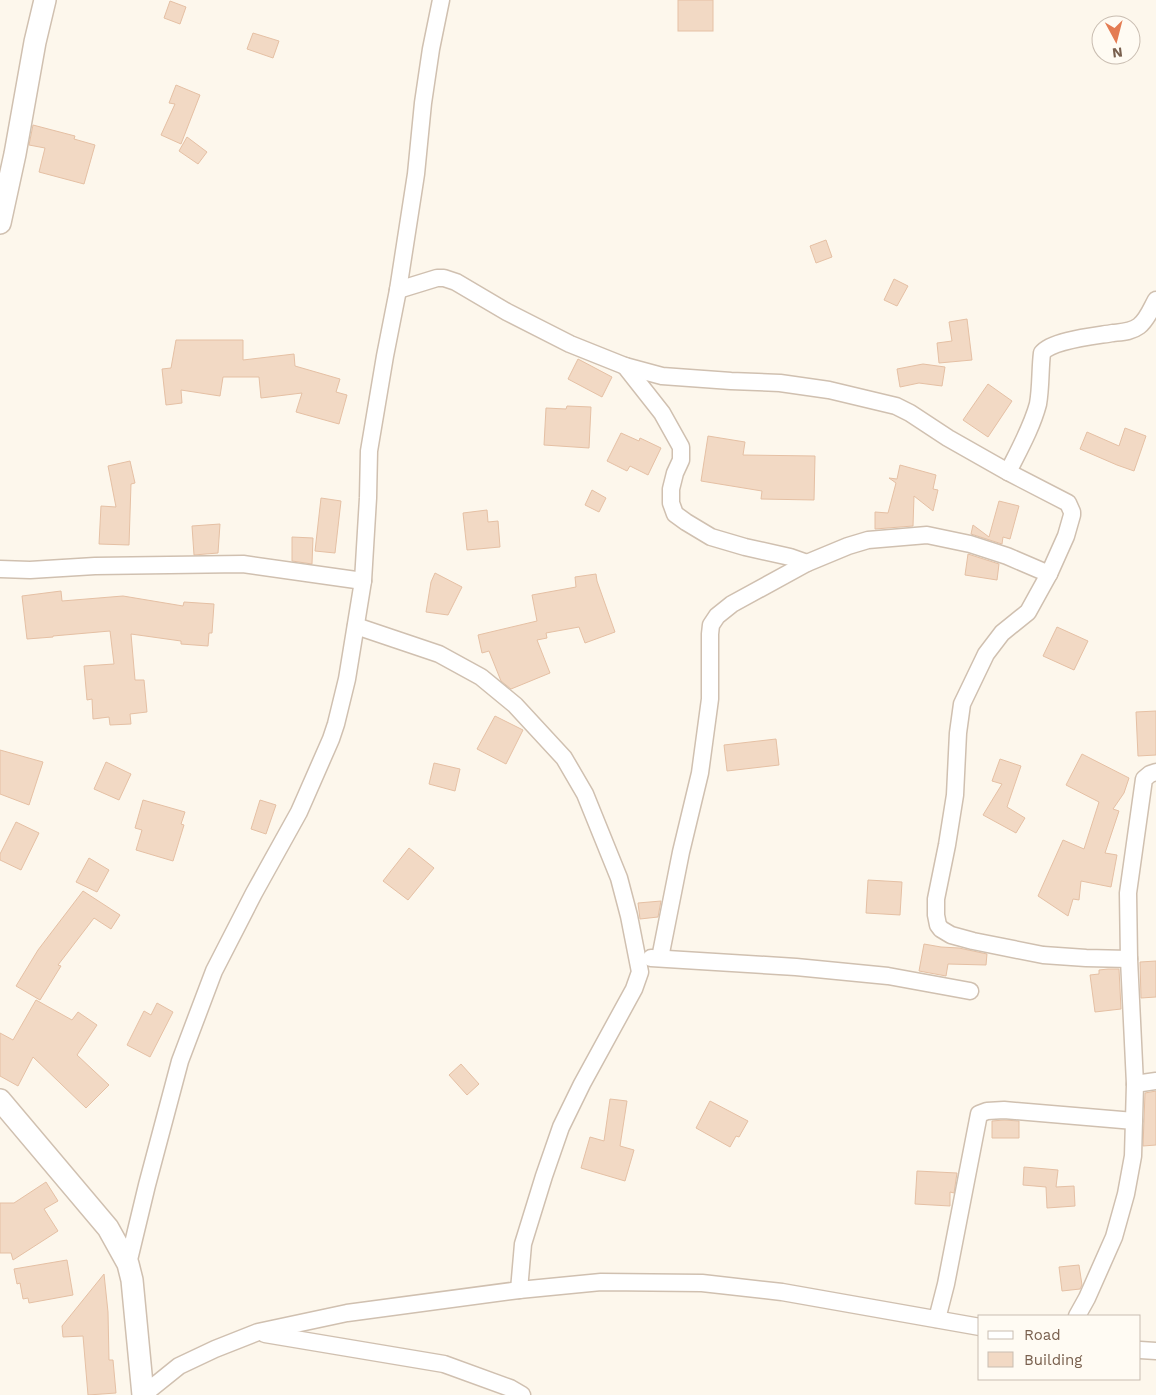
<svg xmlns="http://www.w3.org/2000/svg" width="1156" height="1395" font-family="'Work Sans',sans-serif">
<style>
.building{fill:#f2d9c4;stroke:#e5c0a4}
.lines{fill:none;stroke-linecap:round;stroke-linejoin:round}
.minor-casing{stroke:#d0c0b0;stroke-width:19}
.tertiary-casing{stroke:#d0c0b0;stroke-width:24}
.minor{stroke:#fff;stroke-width:16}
.tertiary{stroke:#fff;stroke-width:21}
</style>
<rect width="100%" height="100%" fill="#fdf7ec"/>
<g class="building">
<rect x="678" y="0" width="35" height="31"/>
<path d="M 170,1 L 186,7 L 180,24 L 164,18 Z"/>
<path d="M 253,33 L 279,41 L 273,58 L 247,49 Z"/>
<path d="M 176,85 L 200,95 L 181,144 L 161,135 L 175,104 L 169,103 Z"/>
<path d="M 33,125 L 75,136 L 74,139 L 95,145 L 84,184 L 39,172 L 45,148 L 29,145 Z"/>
<path d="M 187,137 L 207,152 L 198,164 L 179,151 Z"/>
<path d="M 826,240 L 832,257 L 816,263 L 810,246 Z"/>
<path d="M 894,279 L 908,286 L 897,306 L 884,300 Z"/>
<path d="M 967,319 L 972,360 L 939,363 L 937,343 L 952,341 L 949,322 Z"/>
<path d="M 176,340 L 243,340 L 243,360 L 294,354 L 295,366 L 340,379 L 336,392 L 347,395 L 339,424 L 296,412 L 302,393 L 261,398 L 259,377 L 223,377 L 220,396 L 181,390 L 182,403 L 166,405 L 162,369 L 171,368 Z"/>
<path d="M 578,359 L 612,377 L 602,397 L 568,379 Z"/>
<path d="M 923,364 L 945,367 L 942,386 L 919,383 L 900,387 L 897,369 Z"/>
<path d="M 988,384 L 1012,401 L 988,437 L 963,420 Z"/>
<path d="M 567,406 L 591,407 L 589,448 L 544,445 L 546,408 L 566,409 Z"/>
<path d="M 1125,428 L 1146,436 L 1134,471 L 1117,465 L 1080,449 L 1087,432 L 1119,446 Z"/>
<path d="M 621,433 L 639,441 L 640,438 L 661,448 L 648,475 L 630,466 L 627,471 L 607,461 Z"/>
<path d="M 708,436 L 745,442 L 743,455 L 815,456 L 814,500 L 761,499 L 762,491 L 701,481 Z"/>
<path d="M 130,461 L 135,483 L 131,484 L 129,545 L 99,544 L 101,506 L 116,507 L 108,466 Z"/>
<path d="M 900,465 L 936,475 L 933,489 L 938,490 L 933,511 L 914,496 L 913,526 L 875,529 L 875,512 L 888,513 L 896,483 L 889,478 L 897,479 Z"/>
<path d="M 592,490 L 606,498 L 599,512 L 585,505 Z"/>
<path d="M 321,498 L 341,501 L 335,553 L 315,551 Z"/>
<path d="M 999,501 L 1019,506 L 1010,539 L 1003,537 L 1002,544 L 971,534 L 973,525 L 989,537 Z"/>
<path d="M 487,510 L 488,522 L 498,521 L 500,547 L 467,550 L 463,513 Z"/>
<path d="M 220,524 L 218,553 L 194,555 L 192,526 Z"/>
<path d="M 292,537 L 313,538 L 312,564 L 292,561 Z"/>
<path d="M 968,554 L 999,564 L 997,580 L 965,575 Z"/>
<path d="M 435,573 L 462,587 L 448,615 L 426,612 L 431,582 Z"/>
<path d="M 596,574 L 597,581 L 615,632 L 585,643 L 579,627 L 546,633 L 547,638 L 537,640 L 550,673 L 511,689 L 501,681 L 489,651 L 482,653 L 478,635 L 537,621 L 532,595 L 576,587 L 575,577 Z"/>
<path d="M 61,591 L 62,601 L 123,596 L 183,606 L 184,602 L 214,604 L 212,633 L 209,633 L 208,646 L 181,644 L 181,641 L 131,634 L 135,680 L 144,680 L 147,712 L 130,714 L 131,724 L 110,725 L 109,717 L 93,719 L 92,699 L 87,700 L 84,666 L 114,664 L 110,631 L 53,636 L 53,637 L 27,639 L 22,596 Z"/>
<path d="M 1057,627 L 1088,641 L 1074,670 L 1043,656 Z"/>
<path d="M 1156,711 L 1156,755 L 1138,756 L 1136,712 Z"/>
<path d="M 495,716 L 523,730 L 506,764 L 477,749 Z"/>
<path d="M 776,739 L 779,765 L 727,771 L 724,745 Z"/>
<path d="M 0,750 L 43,762 L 29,805 L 0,794 Z"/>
<path d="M 1082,754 L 1129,778 L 1124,793 L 1113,809 L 1119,811 L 1105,853 L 1117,855 L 1111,887 L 1081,881 L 1079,900 L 1073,899 L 1068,916 L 1038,896 L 1063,840 L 1084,849 L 1099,802 L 1066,785 Z"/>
<path d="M 1000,759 L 1021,766 L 1007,807 L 1025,818 L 1016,833 L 983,815 L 1002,784 L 992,781 Z"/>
<path d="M 106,762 L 131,774 L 119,800 L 94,789 Z"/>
<path d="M 434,763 L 460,769 L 455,791 L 429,784 Z"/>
<path d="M 143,800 L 185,812 L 181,824 L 184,825 L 173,861 L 136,850 L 142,830 L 135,828 Z"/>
<path d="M 260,800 L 276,805 L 266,834 L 251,829 Z"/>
<path d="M 16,822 L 39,833 L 21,870 L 0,860 L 0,854 Z"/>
<path d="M 409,848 L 434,868 L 408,900 L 383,881 Z"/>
<path d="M 89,858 L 109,870 L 97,892 L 76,882 Z"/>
<path d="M 868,880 L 902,882 L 900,915 L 866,913 Z"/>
<path d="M 83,891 L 120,915 L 111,929 L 94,918 L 58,965 L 61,966 L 40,1000 L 16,986 L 38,950 Z"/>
<path d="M 661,901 L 658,917 L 640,919 L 638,903 Z"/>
<path d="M 924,944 L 941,947 L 959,948 L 987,954 L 986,965 L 948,964 L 946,976 L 919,971 Z"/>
<path d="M 1156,961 L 1156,997 L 1141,998 L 1140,962 Z"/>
<path d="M 1108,969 L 1119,969 L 1121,1009 L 1095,1012 L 1090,975 L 1099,974 L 1099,970 Z"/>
<path d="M 36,1000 L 72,1020 L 78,1012 L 97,1025 L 77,1055 L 109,1085 L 86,1108 L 33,1057 L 18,1086 L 0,1076 L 0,1033 L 13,1040 Z"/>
<path d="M 157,1003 L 173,1012 L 150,1057 L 127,1045 L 144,1011 L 151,1015 Z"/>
<path d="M 461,1064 L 479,1084 L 467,1095 L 449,1075 Z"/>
<path d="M 1156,1091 L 1156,1145 L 1143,1146 L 1145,1093 Z"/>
<path d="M 610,1099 L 627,1101 L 620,1146 L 634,1150 L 625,1181 L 581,1168 L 590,1137 L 604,1141 Z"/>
<path d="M 710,1101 L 748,1121 L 739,1137 L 736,1136 L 730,1147 L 696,1128 Z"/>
<path d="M 1004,1120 L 1019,1121 L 1019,1138 L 992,1138 L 992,1121 Z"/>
<path d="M 1024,1167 L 1058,1170 L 1056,1187 L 1074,1186 L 1075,1206 L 1047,1208 L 1046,1187 L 1023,1185 Z"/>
<path d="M 917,1171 L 957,1173 L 954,1193 L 950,1192 L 950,1206 L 915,1204 Z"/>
<path d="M 46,1182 L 58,1201 L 44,1209 L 58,1231 L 13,1260 L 11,1253 L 0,1253 L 0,1203 L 14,1203 Z"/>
<path d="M 67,1260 L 73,1295 L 29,1303 L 28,1298 L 23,1299 L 20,1283 L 17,1284 L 14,1269 Z"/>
<path d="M 1079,1265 L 1082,1285 L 1080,1289 L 1062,1291 L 1059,1267 Z"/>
<path d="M 104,1274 L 108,1312 L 109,1360 L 113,1360 L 116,1393 L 88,1395 L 83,1336 L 63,1337 L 62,1326 Z"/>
</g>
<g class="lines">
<g class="minor-casing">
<g id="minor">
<path d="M 398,290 L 437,278 L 444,278 L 456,282 L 507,312 L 570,344 L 625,366 L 662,376 L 731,381 L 780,383 L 829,390 L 896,406 L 910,413 L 948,438 L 1008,472 L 1068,503 L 1072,512 L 1072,515 L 1066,536 L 1049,574 L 1028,612 L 1002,633 L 986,654 L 962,704 L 958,733 L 955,795 L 947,845 L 936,899 L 936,915 L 938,925 L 941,929 L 951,935 L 973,941 L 1043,955 L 1086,958 L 1129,959"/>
<path d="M 625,366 L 662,413 L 681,447 L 681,460 L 675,473 L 671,489 L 671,503 L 675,514 L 686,522 L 711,537 L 745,547 L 790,557 L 807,563"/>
<path d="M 1008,472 C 1019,450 1032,427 1038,404 C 1041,387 1040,369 1042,353 C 1052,340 1096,336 1113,333 C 1122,332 1131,332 1139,326 C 1147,320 1151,309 1156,300"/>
<path d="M 0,569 L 30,570 L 95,566 L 243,564 L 363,581"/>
<path d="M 356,626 L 439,654 L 481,677 L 515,705 L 564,758 L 585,794 L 619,878 L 629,916 L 640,972 L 634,989 L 582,1084 L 561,1127 L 544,1176 L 523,1244 L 519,1290"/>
<path d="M 651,958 L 796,967 L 888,976 L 970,991"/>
<path d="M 660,958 L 681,852 L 700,773 L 710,699 L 710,634 L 711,625 L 717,616 L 732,604 L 807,563 L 848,546 L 868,540 L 927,535 L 970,544 L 1007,556 L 1049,574"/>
<path d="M 1135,1084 L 1156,1081"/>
<path d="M 128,1264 L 147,1185 L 180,1061 L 214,971 L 254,893 L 299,812 L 331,739 L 336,724 L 347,679 L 363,581 L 368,498 L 369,451 L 385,356 L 398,290 L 416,174 L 423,103 L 431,49 L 441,0"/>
<path d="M 1077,1316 L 1087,1298 L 1114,1237 L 1126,1194 L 1133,1156 L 1135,1084 L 1129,959 L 1128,893 L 1144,779 L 1150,774 L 1156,772"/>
<path d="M 937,1319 L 946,1284 L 979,1114 L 987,1111 L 1004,1110 L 1134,1121"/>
<path d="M 265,1334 L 444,1364 L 510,1388 L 522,1395"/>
<path d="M 1140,1350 L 1156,1351"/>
<path d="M 143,1395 L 179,1366 L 215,1349 L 258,1332 L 347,1313 L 519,1290 L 601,1282 L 702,1283 L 782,1292 L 980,1327"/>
</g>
</g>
<g class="tertiary-casing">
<g id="tertiary">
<path d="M 0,223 L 15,154 L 35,42 L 45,0"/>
<path d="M 0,1100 L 108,1228 L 128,1264 L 132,1280 L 143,1395"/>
</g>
</g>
<use href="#minor" class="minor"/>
<use href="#tertiary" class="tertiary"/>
</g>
<rect x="978" y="1315" width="162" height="65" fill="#fffbf3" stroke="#c9bdb1"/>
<rect x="988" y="1331" width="25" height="8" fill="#ffffff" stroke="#c9bdb1"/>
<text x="1024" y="1340" font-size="15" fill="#79604e">Road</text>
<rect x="988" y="1352" width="25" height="15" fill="#f2d9c4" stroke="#c9bdb1"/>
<text x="1024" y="1365" font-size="15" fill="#79604e">Building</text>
<g transform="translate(1116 40) rotate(173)"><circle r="24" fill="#fffbf3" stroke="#c9bdb1"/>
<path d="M0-4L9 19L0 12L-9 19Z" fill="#e47c53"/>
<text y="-8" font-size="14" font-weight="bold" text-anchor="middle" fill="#79604e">N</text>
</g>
</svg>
